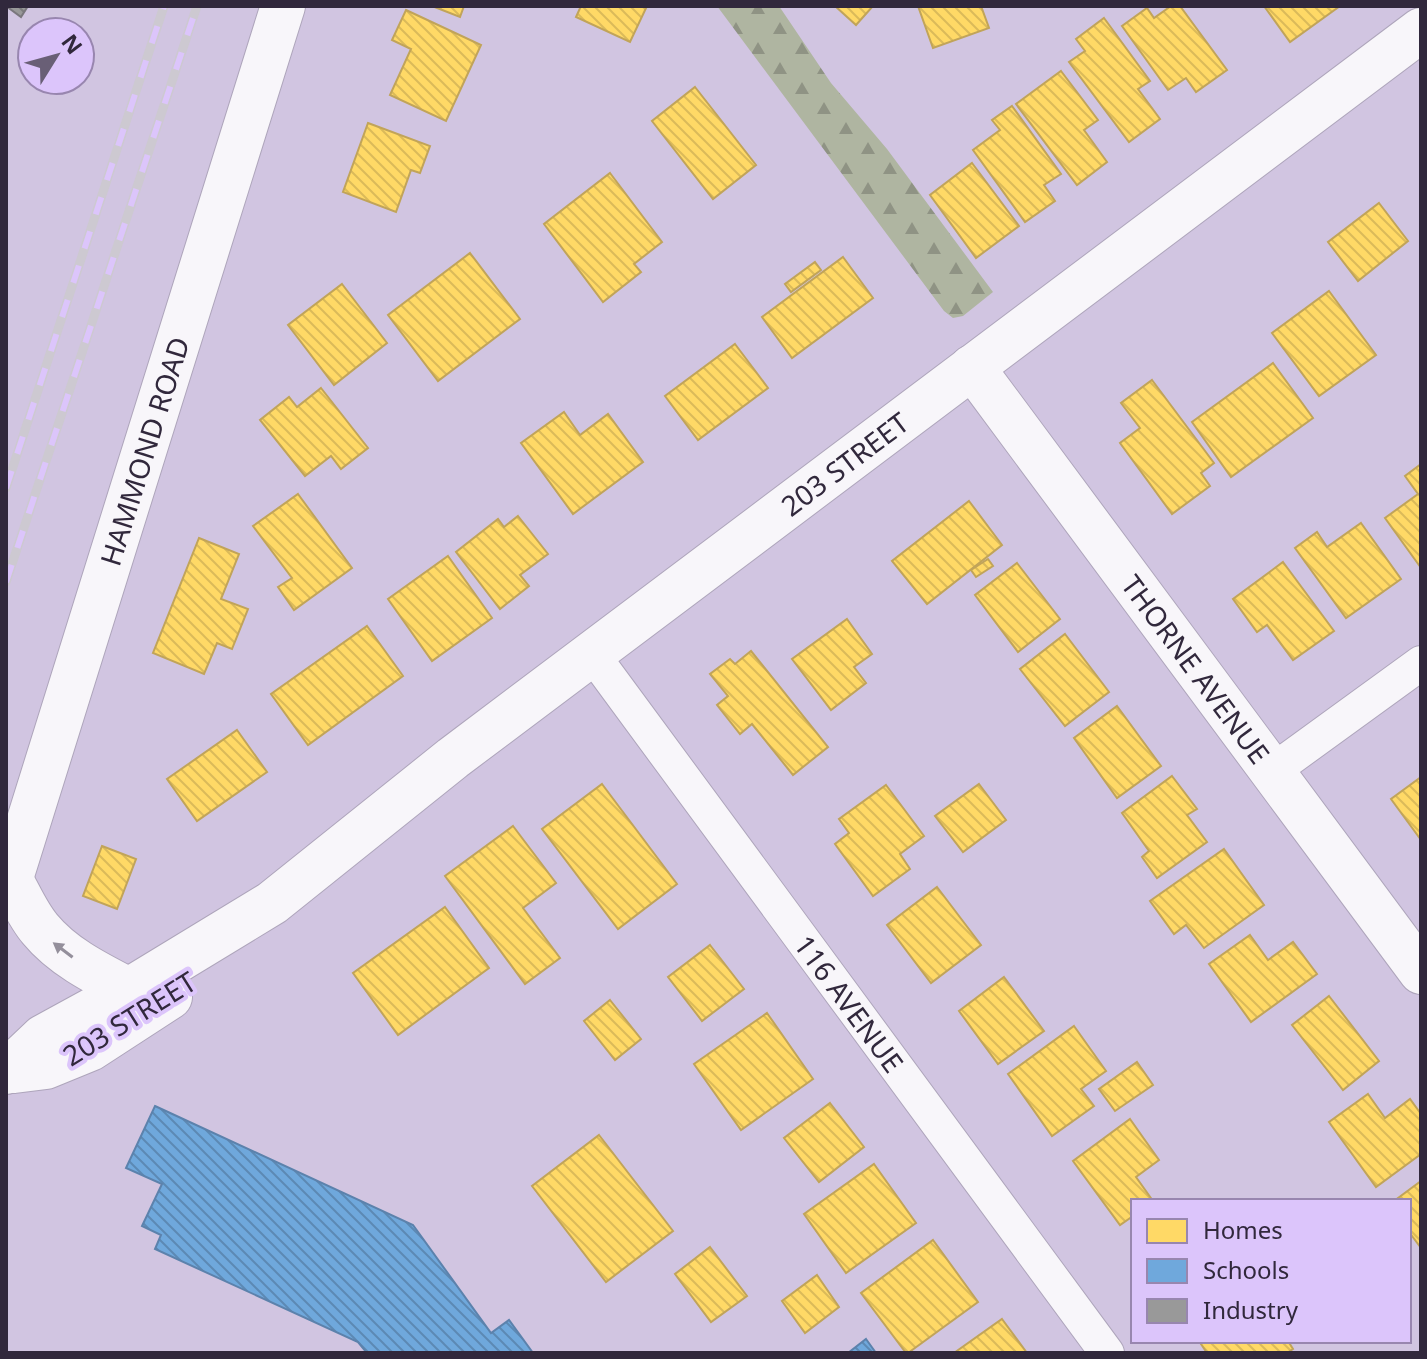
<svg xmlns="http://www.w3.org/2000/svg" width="1427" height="1359" font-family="'Noto Sans',sans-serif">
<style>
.forest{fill:url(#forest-firs)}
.homes{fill:url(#homes-back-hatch);stroke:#c1a459;stroke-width:2}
.schools{fill:url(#schools-back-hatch);stroke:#5c82ac;stroke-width:2}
.industry{fill:url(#industry-back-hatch);stroke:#7a777d;stroke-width:2}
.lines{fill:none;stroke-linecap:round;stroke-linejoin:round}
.street-casing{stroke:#aea5bb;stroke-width:36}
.secondary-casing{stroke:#aea5bb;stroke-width:46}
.street{stroke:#f8f6fa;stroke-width:34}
.secondary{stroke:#f8f6fa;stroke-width:44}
.rail-casing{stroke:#cdc9d1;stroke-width:9}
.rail{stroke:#dcc5fb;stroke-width:6;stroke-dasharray:18;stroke-linecap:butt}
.oneway{fill:#948f9b}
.labels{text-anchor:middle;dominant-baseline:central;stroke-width:8;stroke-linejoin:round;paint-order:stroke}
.street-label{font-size:28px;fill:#31283c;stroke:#dcc5fb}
</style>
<defs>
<pattern id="forest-firs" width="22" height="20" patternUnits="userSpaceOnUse" patternTransform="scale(2)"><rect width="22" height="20" fill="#afb5a1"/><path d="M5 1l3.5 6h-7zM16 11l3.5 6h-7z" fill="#8f9384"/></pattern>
<pattern id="homes-back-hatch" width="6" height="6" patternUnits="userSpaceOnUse" patternTransform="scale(2)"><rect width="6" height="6" fill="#ffd966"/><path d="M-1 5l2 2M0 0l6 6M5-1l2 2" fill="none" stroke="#dbba59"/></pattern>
<pattern id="schools-back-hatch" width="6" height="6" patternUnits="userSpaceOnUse" patternTransform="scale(2)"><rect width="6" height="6" fill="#6fa8dc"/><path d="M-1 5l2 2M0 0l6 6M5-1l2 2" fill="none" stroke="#5c89b4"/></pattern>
<pattern id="industry-back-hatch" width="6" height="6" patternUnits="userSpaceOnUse" patternTransform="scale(2)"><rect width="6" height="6" fill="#999"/><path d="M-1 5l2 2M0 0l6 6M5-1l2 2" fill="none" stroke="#7d7d7e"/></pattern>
</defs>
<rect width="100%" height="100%" fill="#d1c5e1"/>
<path class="forest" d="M 717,6 L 779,6 L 831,83 L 887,149 L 993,292 L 963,316 L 953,318 L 944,311 Z"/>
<g class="homes">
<path d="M 432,6 L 464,6 L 460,17 Z"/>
<path d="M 581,6 L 647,6 L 630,42 L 576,17 Z"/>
<path d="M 835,6 L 873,6 L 856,25 Z"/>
<path d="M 918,6 L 981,6 L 989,28 L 933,48 Z"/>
<path d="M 1171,6 L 1180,6 L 1227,70 L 1196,92 L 1186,78 L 1168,90 L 1122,26 L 1147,8 L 1154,18 Z"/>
<path d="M 1264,6 L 1340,6 L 1290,42 Z"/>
<path d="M 406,10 L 481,45 L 446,121 L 390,95 L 411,49 L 392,40 Z"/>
<path d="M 1104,18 L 1150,81 L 1138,89 L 1160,119 L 1129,142 L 1069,62 L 1085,51 L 1076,39 Z"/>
<path d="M 1061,71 L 1098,120 L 1084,130 L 1107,162 L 1077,185 L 1016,104 Z"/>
<path d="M 695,87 L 756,165 L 713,199 L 652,121 Z"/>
<path d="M 1012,106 L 1061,174 L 1044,185 L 1055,201 L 1025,222 L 973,150 L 1000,130 L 992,120 Z"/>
<path d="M 368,123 L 430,146 L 420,173 L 411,170 L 396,212 L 343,192 Z"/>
<path d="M 972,163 L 1019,226 L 976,258 L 930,195 Z"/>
<path d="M 610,173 L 662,242 L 634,264 L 641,272 L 603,302 L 544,224 Z"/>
<path d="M 1379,203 L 1408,241 L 1358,281 L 1328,242 Z"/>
<path d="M 470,253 L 520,319 L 438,381 L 388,315 Z"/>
<path d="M 843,257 L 873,298 L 792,358 L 762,317 Z"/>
<path d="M 815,262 L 821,270 L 791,292 L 785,284 Z"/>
<path d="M 342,284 L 387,343 L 334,385 L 288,325 Z"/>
<path d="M 1329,291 L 1376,355 L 1319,396 L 1272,333 Z"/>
<path d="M 735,344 L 768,388 L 698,440 L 665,396 Z"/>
<path d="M 1273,363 L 1313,418 L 1231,477 L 1192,422 Z"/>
<path d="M 1152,380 L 1214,463 L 1201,473 L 1210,486 L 1172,514 L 1120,443 L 1140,428 L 1121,403 Z"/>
<path d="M 321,388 L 368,448 L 341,469 L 331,456 L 305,476 L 260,420 L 289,397 L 297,407 Z"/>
<path d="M 564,412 L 580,435 L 608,414 L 643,462 L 573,514 L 521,443 Z"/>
<path d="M 1421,464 L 1421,568 L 1385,518 L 1418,494 L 1405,476 Z"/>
<path d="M 298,494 L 352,568 L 294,610 L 278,587 L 292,578 L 253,526 Z"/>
<path d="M 969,501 L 1002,545 L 927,604 L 892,561 Z"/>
<path d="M 518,516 L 548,554 L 520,575 L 529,586 L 500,609 L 456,552 L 498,519 L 504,527 Z"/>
<path d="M 1361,523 L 1401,579 L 1346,618 L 1295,548 L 1317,532 L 1327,547 Z"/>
<path d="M 199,538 L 239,554 L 221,599 L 248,609 L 232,649 L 217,643 L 204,674 L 153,653 Z"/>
<path d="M 448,556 L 492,618 L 432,661 L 388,599 Z"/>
<path d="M 988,559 L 993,566 L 976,577 L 971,570 Z"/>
<path d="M 1283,562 L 1334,631 L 1293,660 L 1267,625 L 1257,632 L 1233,599 Z"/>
<path d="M 1017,563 L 1060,619 L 1018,652 L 975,595 Z"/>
<path d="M 847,619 L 872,654 L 854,667 L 866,683 L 831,710 L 792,659 Z"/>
<path d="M 367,626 L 403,676 L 308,745 L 271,694 Z"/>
<path d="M 1065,634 L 1109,692 L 1065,726 L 1020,669 Z"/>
<path d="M 751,651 L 828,747 L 793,775 L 752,724 L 740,734 L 717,705 L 728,696 L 710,674 L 730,659 L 735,664 Z"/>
<path d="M 1117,706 L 1161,766 L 1117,798 L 1074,738 Z"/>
<path d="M 237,730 L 267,772 L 197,821 L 167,779 Z"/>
<path d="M 1172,776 L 1197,809 L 1187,815 L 1207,842 L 1157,878 L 1142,857 L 1149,851 L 1122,813 Z"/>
<path d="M 1421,777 L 1421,840 L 1391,799 Z"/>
<path d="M 602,784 L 677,884 L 618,929 L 542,829 Z"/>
<path d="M 979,784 L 1006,820 L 963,852 L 935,816 Z"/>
<path d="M 886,785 L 924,836 L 900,854 L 910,869 L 873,896 L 835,844 L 849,833 L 839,819 Z"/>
<path d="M 513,826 L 556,883 L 523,908 L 560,958 L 525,984 L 445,876 Z"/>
<path d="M 102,846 L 136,859 L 117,909 L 83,896 Z"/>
<path d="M 1224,849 L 1264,905 L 1204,948 L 1186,925 L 1174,934 L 1150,901 Z"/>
<path d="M 937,887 L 981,945 L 931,983 L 887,925 Z"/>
<path d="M 445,907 L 489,968 L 398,1035 L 353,973 Z"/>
<path d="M 1250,935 L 1268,960 L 1293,942 L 1317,974 L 1251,1022 L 1209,964 Z"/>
<path d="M 710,945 L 744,989 L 702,1021 L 668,977 Z"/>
<path d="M 1004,977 L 1044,1031 L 998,1064 L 959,1011 Z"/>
<path d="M 1329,996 L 1379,1061 L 1343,1090 L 1292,1025 Z"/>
<path d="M 610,1000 L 641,1039 L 615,1060 L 584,1021 Z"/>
<path d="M 767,1013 L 813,1079 L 741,1130 L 694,1064 Z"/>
<path d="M 1074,1026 L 1106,1071 L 1081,1089 L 1094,1106 L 1052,1136 L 1008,1074 Z"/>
<path d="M 1137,1062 L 1153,1085 L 1115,1111 L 1099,1089 Z"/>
<path d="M 1368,1094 L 1385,1118 L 1410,1099 L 1421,1114 L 1421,1154 L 1376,1187 L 1329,1122 Z"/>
<path d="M 830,1103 L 864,1147 L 819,1182 L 784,1138 Z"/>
<path d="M 1130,1119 L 1159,1160 L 1136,1177 L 1153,1201 L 1133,1201 L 1133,1216 L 1120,1225 L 1073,1161 Z"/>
<path d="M 599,1135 L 673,1231 L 606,1282 L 532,1186 Z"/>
<path d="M 874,1164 L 916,1223 L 846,1273 L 804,1214 Z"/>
<path d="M 1421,1181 L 1421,1248 L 1409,1232 L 1409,1201 L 1394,1201 Z"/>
<path d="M 933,1240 L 978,1302 L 908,1353 L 906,1353 L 861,1293 Z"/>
<path d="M 710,1247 L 747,1296 L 711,1322 L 675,1274 Z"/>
<path d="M 817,1275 L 839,1307 L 805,1333 L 782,1301 Z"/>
<path d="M 1002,1319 L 1027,1353 L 954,1353 Z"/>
<path d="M 1199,1341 L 1288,1341 L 1293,1349 L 1287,1353 L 1207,1353 Z"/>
</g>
<g class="schools">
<path d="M 155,1106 L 413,1225 L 491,1333 L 509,1320 L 533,1353 L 367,1353 L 358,1342 L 155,1249 L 161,1235 L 142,1226 L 162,1184 L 126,1168 Z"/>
<path d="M 866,1339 L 876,1353 L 848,1353 Z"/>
</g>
<path class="industry" d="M 6,6 L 28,6 L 21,17 Z"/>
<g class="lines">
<g class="street-casing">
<g id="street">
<path id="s1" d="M 592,654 L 1107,1353"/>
<path d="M 1271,772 L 1421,663"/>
</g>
</g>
<g class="secondary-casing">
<g id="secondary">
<path id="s2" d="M 972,367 L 1421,972"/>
<path d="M 11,880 C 20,896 28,915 40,929 C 63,957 98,974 129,990"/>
<path id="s3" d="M 6,894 L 283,6"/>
<path d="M 14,1071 L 46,1067 L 90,1049 L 170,997"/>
<path id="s4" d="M 6,1072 L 43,1037 L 129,990 L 272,903 L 453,758 L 1421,30"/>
</g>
</g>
<use href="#street" class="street"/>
<use href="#secondary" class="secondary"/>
<g class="rail-casing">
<g id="rail">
<path d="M 6,488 L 164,6"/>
<path d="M 6,582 L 197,6"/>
</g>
</g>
<use href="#rail" class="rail"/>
</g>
<defs><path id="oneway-solid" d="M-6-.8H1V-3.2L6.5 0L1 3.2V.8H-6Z" transform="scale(2)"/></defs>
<use class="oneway" href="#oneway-solid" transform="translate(63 950) rotate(-143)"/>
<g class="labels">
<g class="street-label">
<text stroke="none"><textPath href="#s3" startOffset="464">HAMMOND ROAD</textPath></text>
<text stroke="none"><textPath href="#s4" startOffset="1038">203 STREET</textPath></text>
<text stroke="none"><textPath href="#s2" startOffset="376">THORNE AVENUE</textPath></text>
<text stroke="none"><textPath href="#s1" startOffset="434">116 AVENUE</textPath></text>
<text transform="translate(129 1018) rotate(-32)">203 STREET</text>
</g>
</g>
<rect width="1427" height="1359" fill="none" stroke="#31283c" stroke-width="16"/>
<rect x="1131" y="1199" width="280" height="144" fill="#dcc5fb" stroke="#9886af" stroke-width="2"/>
<rect x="1147" y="1219" width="40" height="24" fill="#ffd966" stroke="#9886af" stroke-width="2"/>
<text x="1203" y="1239" font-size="24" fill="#31283c">Homes</text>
<rect x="1147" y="1259" width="40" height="24" fill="#6fa8dc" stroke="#9886af" stroke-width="2"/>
<text x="1203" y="1279" font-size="24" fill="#31283c">Schools</text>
<rect x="1147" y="1299" width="40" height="24" fill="#999999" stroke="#9886af" stroke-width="2"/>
<text x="1203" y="1319" font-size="24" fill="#31283c">Industry</text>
<g transform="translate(56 56) rotate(53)"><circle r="38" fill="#dcc5fb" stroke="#9886af" stroke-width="2"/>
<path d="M0-6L14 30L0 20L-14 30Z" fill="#695f76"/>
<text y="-12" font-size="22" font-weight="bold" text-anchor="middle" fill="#31283c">N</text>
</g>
</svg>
